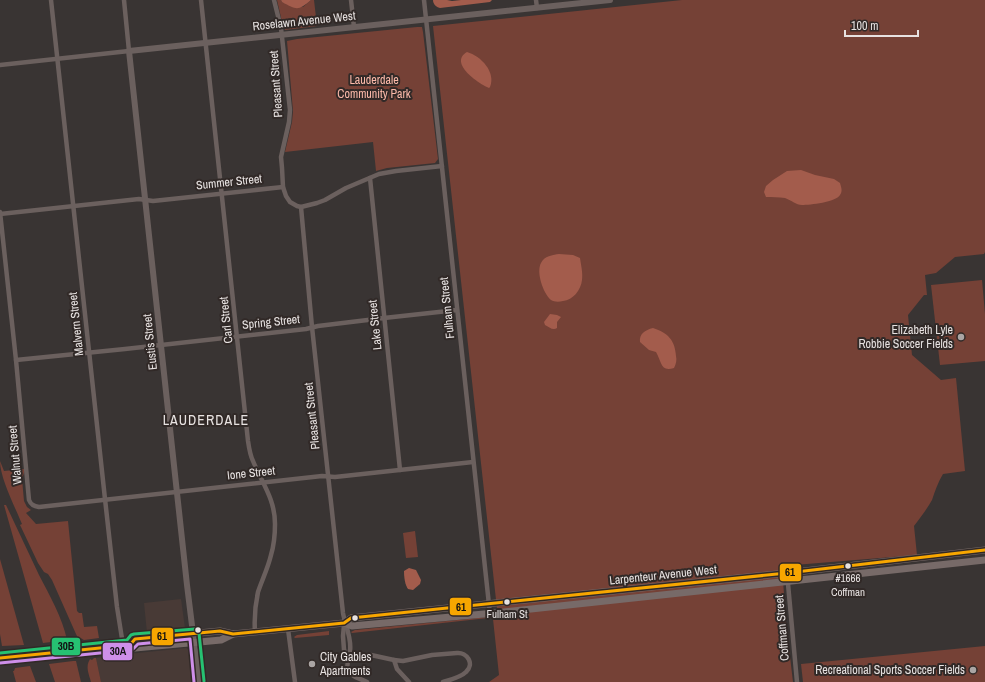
<svg xmlns="http://www.w3.org/2000/svg" width="985" height="682" font-family="'Archivo Narrow',sans-serif">
<style>
.built{fill:#483a36}
.green{fill:#754136}
.water{fill:#a35c4c}
.lines{fill:none;stroke-linecap:round;stroke-linejoin:round}
.minor{stroke:#6b605e;stroke-width:4.5}
.tertiary{stroke:#6b605e;stroke-width:6}
.secondary{stroke:#776a68;stroke-width:7}
.bus-1-casing{stroke:#312927;stroke-width:6}
.bus-2-casing{stroke:#312927;stroke-width:6}
.bus-3-casing{stroke:#312927;stroke-width:6}
.bus-1{stroke:#f7a600;stroke-width:3}
.bus-2{stroke:#ce8fe9;stroke-width:3}
.bus-3{stroke:#26c172;stroke-width:3}
.poi-dot{fill:#aaa5a4;stroke:#312927;stroke-width:1.5}
.bus-dot{fill:#e7e2e1;stroke:#312927;stroke-width:1.5}
.labels{text-anchor:middle;dominant-baseline:central;stroke-width:4;stroke-linejoin:round;paint-order:stroke}
.bus-label{font-size:11px;fill:#e7e2e1;stroke:#312927}
.street-label{font-size:12px;fill:#e7e2e1;stroke:#312927}
.park-label{font-size:12px;fill:#fbb9a9;stroke:#312927}
.poi-label{font-size:12px;fill:#e7e2e1;stroke:#312927;text-anchor:end}
.quarter-label{font-size:14px;letter-spacing:1px;fill:#e7e2e1;stroke:#312927}
.line-badge{stroke:#312927;stroke-width:1.5}
.pale-badge-label{font-size:11px;text-anchor:middle;font-weight:bold;fill:#111}
</style>
<rect width="100%" height="100%" fill="#393433"/>
<g class="built">
<path d="M 181,599 L 185,628 L 183,630 L 147,633 L 144,603 Z"/>
<path d="M 186,648 L 189,650 L 192,682 L 101,682 L 100,678 L 96,658 L 118,655 Z"/>
</g>
<g class="green">
<path d="M 277,0 L 281,0 L 282,2 L 303,7 L 311,0 L 314,0 L 317,26 L 285,30 L 283,26 Z"/>
<path d="M 682,0 L 985,0 L 985,252 L 984,254 L 955,257 L 936,273 L 925,275 L 927,295 L 924,295 L 908,315 L 912,355 L 941,380 L 956,378 L 965,471 L 943,474 C 938,482 935,491 932,500 C 927,509 920,518 914,526 L 917,555 L 782,566 L 786,623 L 793,682 L 489,682 L 499,675 L 493,619 L 498,618 L 433,26 Z"/>
<path d="M 417,27 L 422,27 L 423,32 L 438,159 L 435,163 L 387,168 L 376,171 L 373,142 L 285,152 L 292,122 L 293,111 L 287,41 L 297,39 Z"/>
<path d="M 982,280 L 985,314 L 985,361 L 940,365 L 931,285 Z"/>
<path d="M 0,461 L 4,471 L 24,469 L 24,473 L 22,479 L 24,501 L 27,507 L 31,510 L 26,513 L 36,524 L 68,521 L 77,611 L 79,613 L 82,613 L 84,627 L 97,626 L 99,638 L 84,640 L 79,637 L 78,638 L 76,634 L 52,580 L 48,574 L 44,572 L 38,563 L 21,527 L 20,525 L 22,524 C 15,507 0,478 0,461 Z"/>
<path d="M 4,505 L 6,505 C 17,528 28,552 39,575 C 49,594 63,619 67,640 L 43,643 Z"/>
<path d="M 415,531 L 418,557 L 406,558 L 403,533 Z"/>
<path d="M 0,559 L 24,645 L 2,646 L 0,634 Z"/>
<path d="M 488,617 L 488,618 L 352,633 L 351,632 L 355,630 Z"/>
<path d="M 329,631 L 329,635 L 295,638 L 294,637 L 297,635 Z"/>
<path d="M 985,646 L 985,682 L 803,682 L 801,664 Z"/>
<path d="M 94,658 L 96,658 L 101,682 L 91,682 C 89,674 85,667 90,659 L 92,660 Z"/>
<path d="M 73,661 L 76,661 L 81,682 L 55,682 L 49,664 Z"/>
<path d="M 30,666 L 36,682 L 16,682 L 13,671 L 14,671 L 15,668 Z"/>
</g>
<g class="water">
<path d="M 281,0 L 311,0 C 298,11 297,10 282,2 Z"/>
<path d="M 433,0 L 447,0 L 452,1 L 461,0 L 492,0 L 490,2 L 440,8 C 436,7 433,4 433,0 Z"/>
<path d="M 467,52 C 481,56 496,72 490,87 L 489,88 C 479,84 448,63 467,52 Z"/>
<path d="M 801,170 L 815,175 L 834,179 L 840,183 C 841,187 843,191 840,195 C 836,202 810,205 802,205 C 796,205 791,200 785,198 C 779,197 772,197 766,197 L 764,192 L 766,186 L 773,180 L 787,171 Z"/>
<path d="M 559,254 L 573,255 L 580,258 C 581,265 583,273 582,280 C 581,290 573,300 563,301 C 559,302 554,302 551,300 C 543,293 536,272 541,263 C 544,256 553,255 559,254 Z"/>
<path d="M 550,314 L 557,315 L 561,317 L 557,322 L 557,328 C 553,331 549,327 545,325 L 544,322 Z"/>
<path d="M 653,328 C 668,333 675,340 676,356 C 677,360 676,364 674,368 C 660,372 662,362 656,352 L 649,350 L 640,342 C 639,334 645,330 653,328 Z"/>
<path d="M 409,568 L 416,570 L 421,580 L 420,584 L 413,590 L 408,589 C 405,585 404,577 404,571 Z"/>
</g>
<g class="lines">
<g class="minor">
<path d="M 51,0 L 105,499 L 117,607 L 123,645"/>
<path d="M 201,0 L 248,441 C 249,448 250,455 253,461 C 262,483 275,499 275,524 C 275,535 274,545 271,555 C 268,568 262,580 258,592 C 255,606 254,618 255,632"/>
<path d="M 274,0 L 281,28 L 290,110 L 289,122 L 281,157 L 282,168 L 283,187 L 286,196 L 290,202 L 297,206 L 301,207 L 317,203 L 325,200 L 346,188 L 379,174 L 396,171 L 442,166"/>
<path d="M 351,0 L 354,27"/>
<path d="M 424,0 L 490,614"/>
<path d="M 536,0 L 537,8"/>
<path d="M 0,65 L 129,51 L 124,0"/>
<path d="M 370,178 L 400,470"/>
<path d="M 301,207 L 312,327 L 343,613 C 345,625 352,638 350,651 C 349,657 346,664 348,670 C 350,676 361,679 367,682"/>
<path d="M 0,212 L 16,360 L 29,500 C 31,505 34,506 39,507 L 322,476 L 335,477 L 473,462"/>
<path d="M 0,214 L 139,199 L 153,201 L 283,187"/>
<path d="M 16,360 L 125,349 L 306,329 L 318,326 L 384,318 L 457,310"/>
<path d="M 787,573 L 797,682"/>
<path d="M 344,625 L 343,636 L 344,650 L 348,656"/>
<path d="M 288,629 L 295,682"/>
<path d="M 348,656 L 371,655 L 394,660"/>
<path d="M 409,682 L 397,669 L 394,660 L 403,661 L 432,655 L 457,653 C 467,652 475,664 466,672 C 461,677 450,680 443,682"/>
</g>
<path class="tertiary" d="M 199,682 L 187,585 L 129,51 L 610,0"/>
<g class="secondary">
<path d="M 344,623 L 351,618 L 787,573 L 985,550"/>
<path d="M 130,645 L 135,648 L 221,640 L 233,634 L 344,623 L 352,626 L 495,613 L 985,560"/>
<path d="M 0,658 L 130,645 L 135,639 L 220,631 L 233,634"/>
</g>
<g class="bus-1-casing">
<path id="bus-1" d="M 0,658 L 130,645 L 135,639 L 220,631 L 233,634 L 344,623 L 351,618 L 787,573 L 985,550"/>
</g>
<g class="bus-2-casing">
<path id="bus-2" d="M 0,663 L 130,650 L 133,649 L 138,644 L 190,639 L 194,682"/>
</g>
<g class="bus-3-casing">
<path id="bus-3" d="M 0,653 L 127,640 L 131,635 L 134,634 L 195,629 L 198,630 L 199,633 L 204,681"/>
</g>
<use href="#bus-1" class="bus-1"/>
<use href="#bus-2" class="bus-2"/>
<use href="#bus-3" class="bus-3"/>
</g>
<g class="poi-dot">
<circle cx="961" cy="337" r="4"/>
<circle cx="312" cy="664" r="4"/>
<circle cx="973" cy="670" r="4"/>
</g>
<g class="bus-dot">
<circle cx="848" cy="566" r="3.5"/>
<circle cx="507" cy="602" r="3.5"/>
<circle cx="355" cy="618" r="3.5"/>
<circle cx="198" cy="630" r="3.5"/>
</g>
<g class="labels">
<g class="bus-label">
<text x="848" y="578">#1666<tspan x="848" dy="14">Coffman</tspan></text>
<text x="507" y="614">Fulham St</text>
</g>
<g class="street-label">
<text transform="translate(304 21) rotate(-6)">Roselawn Avenue West</text>
<text transform="translate(276 84) rotate(-94)">Pleasant Street</text>
<text transform="translate(229 182) rotate(-6)">Summer Street</text>
<text transform="translate(447 308) rotate(-96)">Fulham Street</text>
<text transform="translate(226 320) rotate(-96)">Carl Street</text>
<text transform="translate(271 322) rotate(-6)">Spring Street</text>
<text transform="translate(76 324) rotate(-96)">Malvern Street</text>
<text transform="translate(375 325) rotate(-96)">Lake Street</text>
<text transform="translate(150 342) rotate(-96)">Eustis Street</text>
<text transform="translate(312 416) rotate(-96)">Pleasant Street</text>
<text transform="translate(15 455) rotate(-95)">Walnut Street</text>
<text transform="translate(251 473) rotate(-6)">Ione Street</text>
<text transform="translate(663 575) rotate(-6)">Larpenteur Avenue West</text>
<text transform="translate(782 628) rotate(-95)">Coffman Street</text>
</g>
<g class="park-label">
<text x="374" y="80">Lauderdale<tspan x="374" dy="14">Community Park</tspan></text>
</g>
<g class="poi-label">
<text x="953" y="330">Elizabeth Lyle<tspan x="953" dy="14">Robbie Soccer Fields</tspan></text>
<text x="320" y="657" text-anchor="start">City Gables<tspan x="320" dy="14">Apartments</tspan></text>
<text x="965" y="670">Recreational Sports Soccer Fields</text>
</g>
<g class="quarter-label">
<text x="206" y="420">LAUDERDALE</text>
</g>
</g>
<g class="line-badge">
<rect x="779" y="563" width="23" height="19" rx="4" fill="#f7a600"/>
<rect x="449" y="597" width="23" height="19" rx="4" fill="#f7a600"/>
<rect x="151" y="627" width="23" height="19" rx="4" fill="#f7a600"/>
<rect x="51" y="637" width="30" height="19" rx="4" fill="#26c172"/>
<rect x="102" y="642" width="31" height="19" rx="4" fill="#ce8fe9"/>
</g>
<g class="pale-badge-label">
<text x="790" y="576">61</text>
<text x="461" y="611">61</text>
<text x="162" y="640">61</text>
<text x="66" y="650">30B</text>
<text x="118" y="655">30A</text>
</g>
<path d="M845 30v6h73v-6" fill="none" stroke="#e7e2e1" stroke-width="2"/>
<text x="851" y="30" font-size="12" fill="#e7e2e1" stroke="#312927" stroke-width="3" paint-order="stroke">100 m</text>
</svg>
